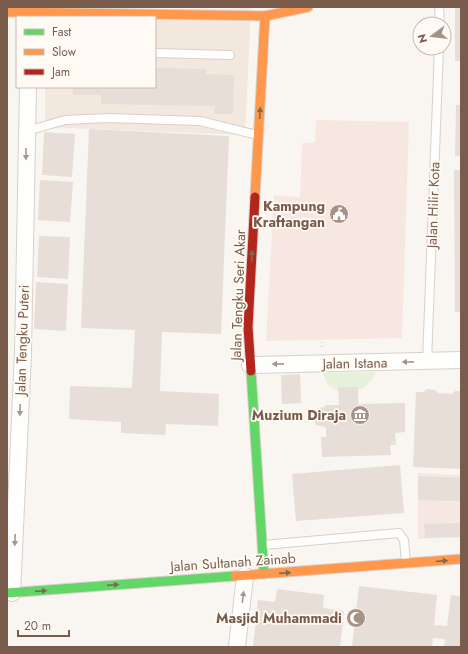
<svg xmlns="http://www.w3.org/2000/svg" width="468" height="654" font-family="Jost,sans-serif">
<style>
.residential{fill:#f2e8de}
.commercial{fill:#f6e8e1}
.green{fill:#e7f0db}
.building{fill:#e6ded7}
.lines{fill:none;stroke-linecap:round;stroke-linejoin:round}
.lane-casing{stroke:#d7d1cb;stroke-width:10}
.street-casing{stroke:#d7d1cb;stroke-width:18}
.fast-casing{stroke:#d9d2cb;stroke-width:11}
.slow-casing{stroke:#d9d2cb;stroke-width:11}
.jam-casing{stroke:#d9d2cb;stroke-width:11}
.path{stroke:#dcd5d0;stroke-width:2.5;stroke-dasharray:1 3;stroke-linecap:butt}
.lane{stroke:#fefefd;stroke-width:8}
.street{stroke:#fefefd;stroke-width:16}
.fast{stroke:#63d668;stroke-width:9}
.slow{stroke:#ff974d;stroke-width:9}
.jam{stroke:#b3261e;stroke-width:9}
.oneway{fill:#776e51}
.oneway2{fill:#a8958b}
.labels{text-anchor:middle;dominant-baseline:central;stroke-width:3.5;stroke-linejoin:round;paint-order:stroke}
.street-label{font-size:14px;fill:#7a5c4d;stroke:#fffaf3}
.poi-label{font-size:14px;font-weight:bold;fill:#7a5c4d;stroke:#fffaf3;text-anchor:end}
</style>
<rect width="100%" height="100%" fill="#f9f5f0"/>
<path class="residential" d="M 251,7 L 245,135 L 45,127 L 45,87 L 155,87 L 155,17 Z"/>
<g class="commercial">
<path d="M 316,120 L 409,122 L 402,338 L 266,341 L 274,195 L 300,197 L 302,143 L 315,143 Z"/>
<path d="M 418,473 L 461,475 L 461,537 L 418,539 Z"/>
</g>
<path class="green" d="M 376,372 C 372,381 367,387 358,390 L 357,387 L 339,387 L 338,391 L 328,385 L 323,373 Z"/>
<g class="building">
<rect x="455" y="7" width="6" height="54"/>
<path d="M 155,68 L 206,69 L 206,74 L 234,75 L 233,114 L 214,114 L 215,106 L 101,104 L 101,95 L 73,95 L 73,87 L 155,87 Z"/>
<path d="M 456,105 L 461,105 L 461,156 L 455,156 Z"/>
<path d="M 89,129 L 229,136 L 221,334 L 162,332 L 160,391 L 219,394 L 218,426 L 166,424 L 165,435 L 121,433 L 121,422 L 69,419 L 70,386 L 132,388 L 135,330 L 81,328 Z"/>
<path d="M 44,132 L 75,134 L 72,177 L 42,175 Z"/>
<path d="M 454,170 L 461,170 L 461,312 L 455,312 Z"/>
<path d="M 40,180 L 73,182 L 70,222 L 38,220 Z"/>
<path d="M 39,236 L 70,237 L 68,279 L 37,277 Z"/>
<path d="M 36,282 L 68,284 L 66,331 L 34,329 Z"/>
<path d="M 300,374 L 301,403 L 282,404 L 281,375 Z"/>
<path d="M 338,387 L 358,387 L 358,404 L 405,403 L 405,432 L 395,433 L 396,445 L 390,445 L 391,455 L 322,457 L 321,437 L 326,437 L 326,427 L 316,425 L 312,416 L 318,408 L 325,407 L 325,405 L 339,405 Z"/>
<path d="M 427,389 L 435,390 L 438,393 L 452,394 L 455,391 L 461,391 L 461,469 L 413,467 L 416,392 L 423,392 Z"/>
<path d="M 400,465 L 404,513 L 296,521 L 292,474 Z"/>
<path d="M 418,476 L 461,478 L 461,501 L 418,500 Z"/>
<path d="M 461,523 L 461,537 L 425,538 L 424,524 Z"/>
<path d="M 359,586 L 437,595 L 434,625 L 447,626 L 451,595 L 461,596 L 461,647 L 444,647 L 445,639 L 433,638 L 432,647 L 352,647 Z"/>
<path d="M 277,589 L 324,595 L 323,608 L 344,611 L 340,647 L 253,647 L 258,600 L 275,602 Z"/>
</g>
<g class="lines">
<g class="lane-casing">
<g id="lane">
<path d="M 439,7 L 440,24"/>
<path d="M 155,53 L 230,55"/>
<path d="M 27,131 L 65,120 L 109,118 L 200,121 L 257,135"/>
<path d="M 427,361 L 439,48"/>
<path d="M 263,545 L 399,533 L 404,540 L 406,563"/>
</g>
</g>
<g class="street-casing">
<g id="street">
<path d="M 250,365 L 461,360"/>
<path d="M 12,593 L 23,353 L 28,87"/>
<path d="M 237,647 L 245,576"/>
</g>
</g>
<g class="fast-casing">
<g id="fast">
<path d="M 251,371 L 264,574"/>
<path d="M 7,593 L 235,576"/>
</g>
</g>
<g class="slow-casing">
<g id="slow">
<path d="M 7,12 L 265,16 L 308,7"/>
<path d="M 255,197 L 265,16"/>
<path d="M 235,576 L 461,559"/>
</g>
</g>
<g class="jam-casing">
<path id="jam" d="M 251,371 L 248,327 L 255,197"/>
</g>
<path class="path" d="M 322,347 L 322,340"/>
<use href="#lane" class="lane"/>
<use href="#street" class="street"/>
<use href="#fast" class="fast"/>
<use href="#slow" class="slow"/>
<use href="#jam" class="jam"/>
</g>
<defs><path id="oneway-solid" d="M-6-.8H1V-3.2L6.5 0L1 3.2V.8H-6Z"/></defs>
<g class="oneway">
<use href="#oneway-solid" transform="translate(260 113) rotate(-87)"/>
<use href="#oneway-solid" transform="translate(252 256) rotate(-87)"/>
<use href="#oneway-solid" transform="translate(442 561) rotate(-5)"/>
<use href="#oneway-solid" transform="translate(285 573) rotate(-4)"/>
<use href="#oneway-solid" transform="translate(113 585) rotate(-4)"/>
<use href="#oneway-solid" transform="translate(41 591) rotate(-4)"/>
</g>
<g class="oneway2">
<use href="#oneway-solid" transform="translate(26 154) rotate(91)"/>
<use href="#oneway-solid" transform="translate(408 362) rotate(179)"/>
<use href="#oneway-solid" transform="translate(278 364) rotate(179)"/>
<use href="#oneway-solid" transform="translate(20 410) rotate(92)"/>
<use href="#oneway-solid" transform="translate(15 540) rotate(92)"/>
<use href="#oneway-solid" transform="translate(243 597) rotate(-83)"/>
</g>
<defs>
<g id="civic-disc" transform="scale(1)"><circle r="9.5" fill="#a69286" stroke="#fffaf3"/><path d="M-.6-6.5H3V-4.5H.6V-3L4-1V1h2V6H-6V1h2V-1L-.6-3ZM-1.2 2.5V6h2.4V2.5Z" fill="#fff"/></g>
<g id="museum-disc" transform="scale(1)"><circle r="9.5" fill="#a69286" stroke="#fffaf3"/><path d="M0-6L6-3V-2H-6V-3ZM-5-1h2V3h-2ZM-1-1h2V3h-2ZM3-1h2V3H3ZM-6 4H6V6H-6Z" fill="#fff"/></g>
<g id="mosque-disc" transform="scale(1)"><circle r="9.5" fill="#a69286" stroke="#fffaf3"/><path d="M3.5-4.9A6 6 0 1 0 3.5 4.9A5 5 0 1 1 3.5-4.9Z" fill="#fff"/></g>
</defs>
<g fill-rule="evenodd">
<use href="#civic-disc" x="339" y="214"/>
<use href="#museum-disc" x="360" y="415"/>
<use href="#mosque-disc" x="356" y="618"/>
</g>
<g class="labels">
<g class="street-label">
<text transform="translate(433 205) rotate(-88)">Jalan Hilir Kota</text>
<text transform="translate(238 295) rotate(-88)">Jalan Tengku Seri Akar</text>
<text transform="translate(22 340) rotate(-88)">Jalan Tengku Puteri</text>
<text transform="translate(355 363) rotate(-1)">Jalan Istana</text>
<text transform="translate(233 562) rotate(-4)">Jalan Sultanah Zainab</text>
</g>
<g class="poi-label">
<text x="325" y="206">Kampung<tspan x="325" dy="16">Kraftangan</tspan></text>
<text x="346" y="415">Muzium Diraja</text>
<text x="342" y="618">Masjid Muhammadi</text>
</g>
</g>
<rect width="468" height="654" fill="none" stroke="#7a5c4d" stroke-width="16"/>
<rect x="16" y="16" width="140" height="72" fill="#fffaf3" stroke="#cabbb1"/>
<rect x="24" y="29" width="20" height="6" fill="#63d668" stroke="#cabbb1"/>
<text x="52" y="36" font-size="12" fill="#7a5c4d">Fast</text>
<rect x="24" y="49" width="20" height="6" fill="#ff974d" stroke="#cabbb1"/>
<text x="52" y="56" font-size="12" fill="#7a5c4d">Slow</text>
<rect x="24" y="69" width="20" height="6" fill="#b3261e" stroke="#cabbb1"/>
<text x="52" y="76" font-size="12" fill="#7a5c4d">Jam</text>
<g transform="translate(432 36) rotate(255)"><circle r="19" fill="#fffaf3" stroke="#cabbb1"/>
<path d="M0-3L7 15L0 10L-7 15Z" fill="#a69286"/>
<text y="-6" font-size="11" font-weight="bold" text-anchor="middle" fill="#7a5c4d">N</text>
</g>
<path d="M18 630v6h51v-6" fill="none" stroke="#7a5c4d" stroke-width="2"/>
<text x="24" y="630" font-size="12" fill="#7a5c4d" stroke="#fffaf3" stroke-width="3" paint-order="stroke">20 m</text>
</svg>
